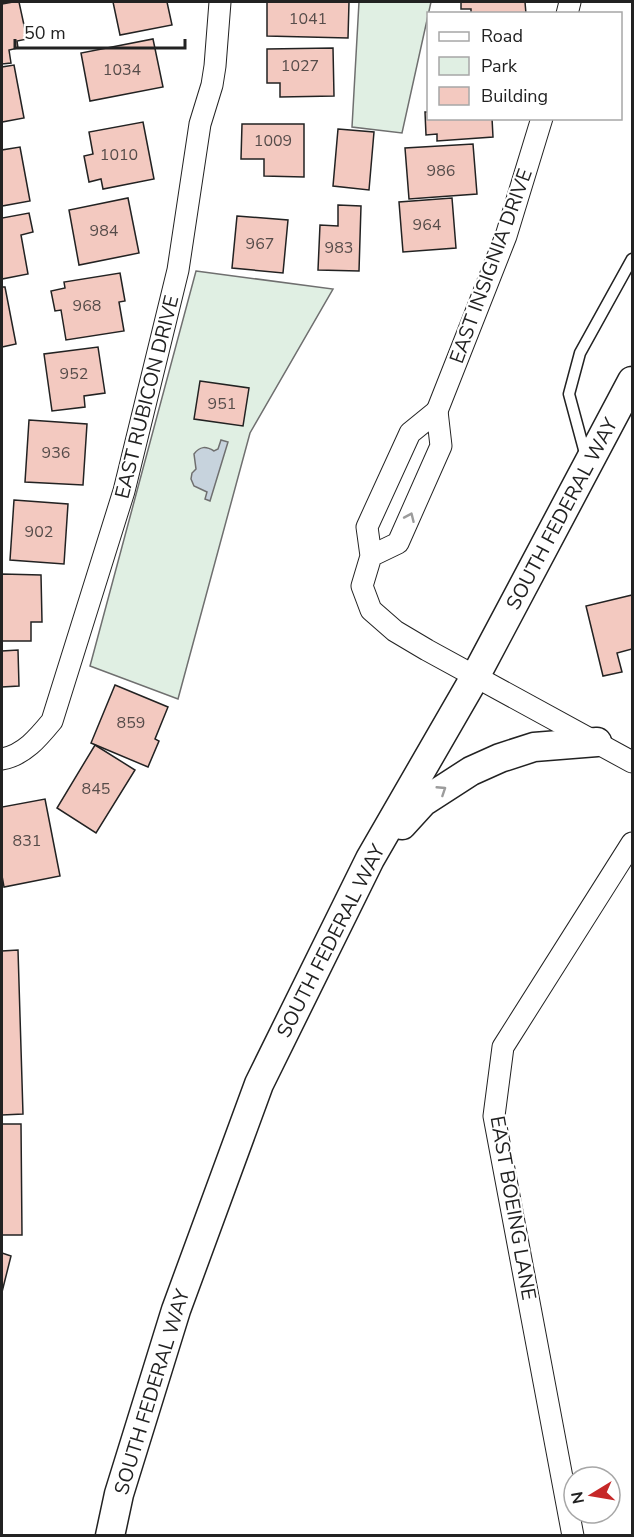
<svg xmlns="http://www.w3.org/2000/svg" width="634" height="1537" font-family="'Nunito Sans',sans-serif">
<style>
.green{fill:#e0efe3;stroke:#6f6f6f;stroke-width:1.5}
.water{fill:#c7d3dd;stroke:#6f6f6f;stroke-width:1.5}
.building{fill:#f3c9c0;stroke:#222;stroke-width:1.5}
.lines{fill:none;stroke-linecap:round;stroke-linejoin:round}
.service-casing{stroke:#222;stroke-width:13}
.minor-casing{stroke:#222;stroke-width:23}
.secondary-casing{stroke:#222;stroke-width:31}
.service{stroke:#fff;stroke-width:10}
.minor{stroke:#fff;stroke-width:21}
.secondary{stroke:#fff;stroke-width:28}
.oneway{stroke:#9c9c9c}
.labels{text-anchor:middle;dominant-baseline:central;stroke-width:4.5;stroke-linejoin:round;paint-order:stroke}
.number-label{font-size:16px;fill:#564c4a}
.street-label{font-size:20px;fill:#222;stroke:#fff}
</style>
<rect width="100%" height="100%" fill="#fff"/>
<g class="green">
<path d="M 359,2 L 431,2 L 402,133 L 352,127 Z"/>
<path d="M 196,271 L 333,289 L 250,433 L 178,699 L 90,666 Z"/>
</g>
<path class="water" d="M 221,440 L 228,442 L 210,501 L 205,499 L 207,492 L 194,486 L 191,479 L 192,473 L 196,469 L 194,454 C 200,446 206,446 214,451 L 218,449 Z"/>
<g class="building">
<path d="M 13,2 L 19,2 L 27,39 L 17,41 L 18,48 L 9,50 L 11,63 L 2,64 L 2,4 Z"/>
<path d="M 113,2 L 167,2 L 172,25 L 120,35 Z"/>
<path d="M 267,2 L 349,2 L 348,38 L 267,36 Z"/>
<path d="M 461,2 L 525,2 L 526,14 L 471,14 L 471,9 L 461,9 Z"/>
<path d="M 153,39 L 163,87 L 90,101 L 81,53 Z"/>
<path d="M 333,48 L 334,96 L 280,97 L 280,83 L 267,83 L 267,49 Z"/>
<path d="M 14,65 L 24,118 L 2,122 L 2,67 Z"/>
<path d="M 425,112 L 428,112 L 428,118 L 492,118 L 493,137 L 437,141 L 437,134 L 426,135 Z"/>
<path d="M 143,122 L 154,179 L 103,189 L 101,179 L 89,182 L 84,156 L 93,154 L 89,132 Z"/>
<path d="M 242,124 L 304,124 L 304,177 L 264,176 L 264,159 L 241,159 Z"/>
<path d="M 338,129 L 374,132 L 369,190 L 333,186 Z"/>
<path d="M 473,144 L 477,194 L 409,199 L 405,148 Z"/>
<path d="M 20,147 L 30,201 L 2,206 L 2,150 Z"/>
<path d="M 128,198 L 139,253 L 79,265 L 69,210 Z"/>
<path d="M 452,198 L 456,248 L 403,252 L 399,202 Z"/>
<path d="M 338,205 L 361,206 L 359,271 L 318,270 L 320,225 L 338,226 Z"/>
<path d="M 29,213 L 33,232 L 21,235 L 28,274 L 2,279 L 2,218 Z"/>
<path d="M 237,216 L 288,220 L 283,273 L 232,268 Z"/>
<path d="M 120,273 L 125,301 L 119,302 L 124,331 L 66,340 L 61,310 L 55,311 L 51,291 L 65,288 L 64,282 Z"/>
<path d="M 2,287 L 5,287 L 16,344 L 2,347 Z"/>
<path d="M 98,347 L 105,393 L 84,396 L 85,407 L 52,411 L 44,354 Z"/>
<path d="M 200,381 L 249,388 L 243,426 L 194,419 Z"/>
<path d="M 29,420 L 87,424 L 83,485 L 25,482 Z"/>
<path d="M 14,500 L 68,504 L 64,564 L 10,560 Z"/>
<path d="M 2,574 L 41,575 L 42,622 L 31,622 L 31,641 L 2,641 Z"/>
<path d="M 632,595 L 632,649 L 617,653 L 622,672 L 603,676 L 586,606 Z"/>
<path d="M 18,650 L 19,686 L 2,687 L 2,709 L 2,651 Z"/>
<path d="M 115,685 L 168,707 L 155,739 L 159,741 L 148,767 L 91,743 Z"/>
<path d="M 95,745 L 135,770 L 96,833 L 57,808 Z"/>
<path d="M 45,799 L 60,876 L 4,887 L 2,876 L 2,807 Z"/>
<path d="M 18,950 L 23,1114 L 2,1115 L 2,951 Z"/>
<path d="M 2,1124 L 21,1124 L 22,1235 L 2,1235 Z"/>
<path d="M 2,1253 L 11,1256 L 2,1292 Z"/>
</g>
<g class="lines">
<g class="service-casing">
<path id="service" d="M 586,457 L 569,394 L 580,353 L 632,259"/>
</g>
<g class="minor-casing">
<g id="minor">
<path d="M 567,14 L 570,2"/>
<path d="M 437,411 L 506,236 L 542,118"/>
<path d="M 371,556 L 398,543 L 441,446 L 437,411 L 410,433 L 367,527 L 371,556 L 362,586 L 371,610 L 395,631 L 427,650 L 632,762"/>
<path d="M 2,759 C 24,755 38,738 52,721 L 124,491 L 178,270 L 200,124 L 212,85 L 215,66 L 220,2"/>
<path d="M 573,1536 L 494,1116 L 503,1047 L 632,843"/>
</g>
</g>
<g class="secondary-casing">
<g id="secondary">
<path d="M 402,825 L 423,802 L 471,771 L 500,758 L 534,747 L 597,742"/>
<path d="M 110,1536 L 119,1494 L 176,1310 L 259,1084 L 370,859 L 475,677 L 632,381"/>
</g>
</g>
<use href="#service" class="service"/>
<use href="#minor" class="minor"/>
<use href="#secondary" class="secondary"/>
</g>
<defs><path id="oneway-chevron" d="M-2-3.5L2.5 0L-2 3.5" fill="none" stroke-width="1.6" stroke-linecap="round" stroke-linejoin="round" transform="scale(1.5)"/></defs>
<g class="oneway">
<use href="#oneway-chevron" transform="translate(410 517) rotate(-66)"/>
<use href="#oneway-chevron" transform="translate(442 790) rotate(-33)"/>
</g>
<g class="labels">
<g class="number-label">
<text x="308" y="19">1041</text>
<text x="300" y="66">1027</text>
<text x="122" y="70">1034</text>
<text x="273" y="141">1009</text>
<text x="119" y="155">1010</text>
<text x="441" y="171">986</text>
<text x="427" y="225">964</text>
<text x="104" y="231">984</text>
<text x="260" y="244">967</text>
<text x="339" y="248">983</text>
<text x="87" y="306">968</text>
<text x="74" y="374">952</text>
<text x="222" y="404">951</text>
<text x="56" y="453">936</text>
<text x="39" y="532">902</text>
<text x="131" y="723">859</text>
<text x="96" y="789">845</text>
<text x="27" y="841">831</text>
</g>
<g class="street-label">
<text transform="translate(491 266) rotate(-70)">EAST INSIGNIA DRIVE</text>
<text transform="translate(147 397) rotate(-76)">EAST RUBICON DRIVE</text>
<text transform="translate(562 514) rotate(-62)">SOUTH FEDERAL WAY</text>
<text transform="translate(331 941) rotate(-63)">SOUTH FEDERAL WAY</text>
<text transform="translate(513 1208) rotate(80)">EAST BOEING LANE</text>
<text transform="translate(152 1392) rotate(-73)">SOUTH FEDERAL WAY</text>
</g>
</g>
<rect width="634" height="1537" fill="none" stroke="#222222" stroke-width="6"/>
<rect x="427" y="12" width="195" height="108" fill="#ffffff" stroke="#a7a7a7" stroke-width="1.5"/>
<rect x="439" y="32" width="30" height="9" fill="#ffffff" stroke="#a7a7a7" stroke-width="1.5"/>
<text x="481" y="42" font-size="18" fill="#222222">Road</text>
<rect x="439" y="57" width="30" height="18" fill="#e0efe3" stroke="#a7a7a7" stroke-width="1.5"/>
<text x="481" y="72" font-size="18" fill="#222222">Park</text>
<rect x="439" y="87" width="30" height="18" fill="#f3c9c0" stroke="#a7a7a7" stroke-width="1.5"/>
<text x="481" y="102" font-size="18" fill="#222222">Building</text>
<g transform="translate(592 1495) rotate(259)"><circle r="28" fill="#ffffff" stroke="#a7a7a7" stroke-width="1.5"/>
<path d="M0-4.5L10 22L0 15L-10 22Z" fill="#c62828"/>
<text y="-9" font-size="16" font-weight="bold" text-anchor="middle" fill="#222222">N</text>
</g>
<path d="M15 39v9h170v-9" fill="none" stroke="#222222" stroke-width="3"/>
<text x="24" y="39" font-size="18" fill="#222222" stroke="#ffffff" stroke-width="4.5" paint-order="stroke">50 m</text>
</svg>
